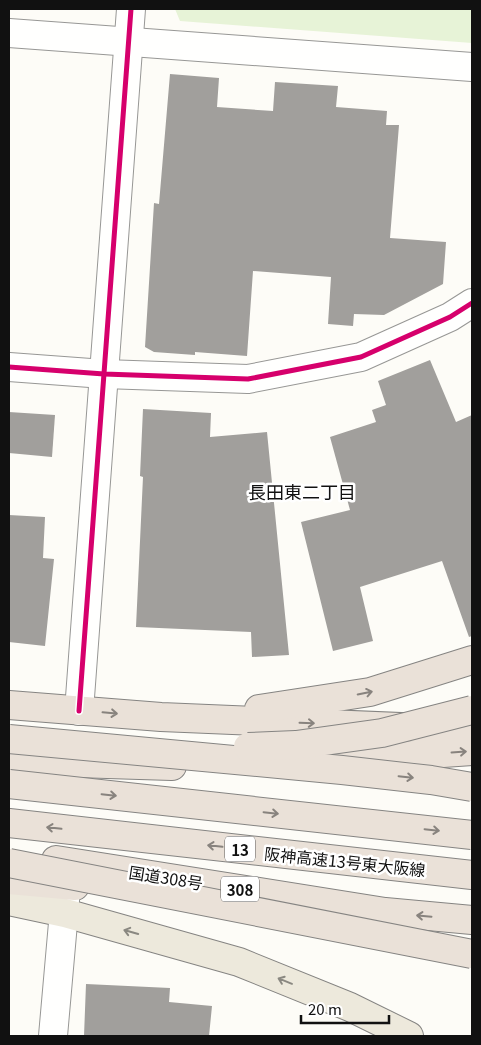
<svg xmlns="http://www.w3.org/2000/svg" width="481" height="1045" font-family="Georgia,'Noto Sans JP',serif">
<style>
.green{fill:#e7f3d7}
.building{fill:#a19f9c}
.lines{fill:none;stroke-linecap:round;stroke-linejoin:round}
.minor-casing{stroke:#979795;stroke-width:30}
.major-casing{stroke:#858482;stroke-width:30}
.highway-casing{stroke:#858482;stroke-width:30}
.minor{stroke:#fffffe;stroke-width:28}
.major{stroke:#ede9dc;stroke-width:28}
.highway{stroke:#eae1d8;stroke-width:28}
.highway-bridge-casing{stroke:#858482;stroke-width:30;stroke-linecap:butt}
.highway-bridge{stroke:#eae1d8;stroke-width:28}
.cycleway-casing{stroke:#fff;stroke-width:8}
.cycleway{stroke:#d6006c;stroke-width:5}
.oneway{stroke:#88837e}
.oneway2{stroke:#8a8881}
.labels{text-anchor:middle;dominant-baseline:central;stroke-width:5;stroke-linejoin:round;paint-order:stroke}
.shield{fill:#fff;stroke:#585858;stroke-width:1}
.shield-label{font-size:15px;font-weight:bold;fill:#111}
.street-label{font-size:16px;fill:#111;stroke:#fff}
.neighbourhood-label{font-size:18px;fill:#111;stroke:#fff}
</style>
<rect width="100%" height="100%" fill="#fdfcf7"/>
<path class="green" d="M 175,9 L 472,9 L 472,43 L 180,21 Z"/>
<g class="building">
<path d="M 170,74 L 219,78 L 217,107 L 273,111 L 275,82 L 338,86 L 336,107 L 387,111 L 386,125 L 399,125 L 390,238 L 446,242 L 443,284 L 384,315 L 354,314 L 353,326 L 328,324 L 331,277 L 253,271 L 247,356 L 195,352 L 195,355 L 154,352 L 145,347 L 154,203 L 159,204 Z"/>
<path d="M 430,360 L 456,422 L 472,415 L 472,636 L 469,637 L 442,561 L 360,587 L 373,641 L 333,651 L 301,522 L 350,510 L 330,437 L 376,422 L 372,410 L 386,405 L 378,381 Z"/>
<path d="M 143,409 L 211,413 L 210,437 L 267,432 L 289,655 L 252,657 L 251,632 L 136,627 L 143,477 L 140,476 Z"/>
<path d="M 9,412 L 55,415 L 52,457 L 9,453 Z"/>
<path d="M 9,515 L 45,517 L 43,558 L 54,559 L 45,646 L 9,642 Z"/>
<path d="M 86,984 L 170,988 L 169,1002 L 212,1006 L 209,1036 L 84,1036 Z"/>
</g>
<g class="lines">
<g class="minor-casing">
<g id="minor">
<path d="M 9,33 L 472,67"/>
<path d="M 9,367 L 104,374 L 248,379 L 361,357 L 450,317 L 472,303"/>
<path d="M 79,711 L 131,9"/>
<path d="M 53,1036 L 66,889"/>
</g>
</g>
<g class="major-casing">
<path id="major" d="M 9,901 L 65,913 L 239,962 L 350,1007 L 409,1036"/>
</g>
<g class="highway-casing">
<g id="highway">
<path d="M 9,705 L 161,717 L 472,730"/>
<path d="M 259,709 L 370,692 L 472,660"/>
<path d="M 9,757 L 75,763 L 172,766"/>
<path d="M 327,761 L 472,751"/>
<path d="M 9,823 L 472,875"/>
<path d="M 56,860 L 385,912 L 472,920"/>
<path d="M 9,880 L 75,886"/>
</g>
</g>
<use href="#minor" class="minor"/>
<use href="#major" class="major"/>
<use href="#highway" class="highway"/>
<g class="highway-bridge-casing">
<g id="highway-bridge">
<path d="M 9,739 L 342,770 L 431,780 L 472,787"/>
<path d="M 248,747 L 296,745 L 382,733 L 472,710"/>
<path d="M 9,784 L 472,835"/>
<path d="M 9,863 L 472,954"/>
</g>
</g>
<use href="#highway-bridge" class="highway-bridge"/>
<g class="cycleway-casing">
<g id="cycleway">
<path d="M 9,367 L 104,374 L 248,379 L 361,357 L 450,317 L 472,303"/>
<path d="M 79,711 L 131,9"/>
</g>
</g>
<use href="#cycleway" class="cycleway"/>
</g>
<defs><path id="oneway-shaft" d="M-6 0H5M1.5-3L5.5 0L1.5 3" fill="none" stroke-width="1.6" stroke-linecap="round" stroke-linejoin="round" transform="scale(1.25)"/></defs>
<g class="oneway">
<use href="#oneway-shaft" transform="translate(365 693) rotate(-11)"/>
<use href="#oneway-shaft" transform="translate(110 713) rotate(5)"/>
<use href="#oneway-shaft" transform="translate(307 723) rotate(2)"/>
<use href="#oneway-shaft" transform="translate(459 752) rotate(-4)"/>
<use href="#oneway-shaft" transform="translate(406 777) rotate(6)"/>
<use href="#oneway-shaft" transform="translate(109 795) rotate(6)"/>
<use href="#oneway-shaft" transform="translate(271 813) rotate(6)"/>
<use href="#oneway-shaft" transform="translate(54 828) rotate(-174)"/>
<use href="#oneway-shaft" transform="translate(432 830) rotate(6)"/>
<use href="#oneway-shaft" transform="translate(215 846) rotate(-174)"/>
<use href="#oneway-shaft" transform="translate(424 916) rotate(-175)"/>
</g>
<g class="oneway2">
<use href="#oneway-shaft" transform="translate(131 932) rotate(-164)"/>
<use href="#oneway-shaft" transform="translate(285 981) rotate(-158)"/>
</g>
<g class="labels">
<g class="shield">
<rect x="225" y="836.5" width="30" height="25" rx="4"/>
<rect x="221" y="876.5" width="38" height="25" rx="4"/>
</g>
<g class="shield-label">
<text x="240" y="849">13</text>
<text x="240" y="889">308</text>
</g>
<g class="street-label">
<text transform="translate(345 861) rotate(6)">阪神高速13号東大阪線</text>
<text transform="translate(166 877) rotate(9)">国道308号</text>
</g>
<g class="neighbourhood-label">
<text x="302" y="491">長田東二丁目</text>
</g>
</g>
<rect width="481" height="1045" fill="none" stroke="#111111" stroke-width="20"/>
<path d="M301 1015v8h88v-8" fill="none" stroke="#111111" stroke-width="2.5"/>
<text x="308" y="1015" font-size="15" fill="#111111" stroke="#ffffff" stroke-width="4" paint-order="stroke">20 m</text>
</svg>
